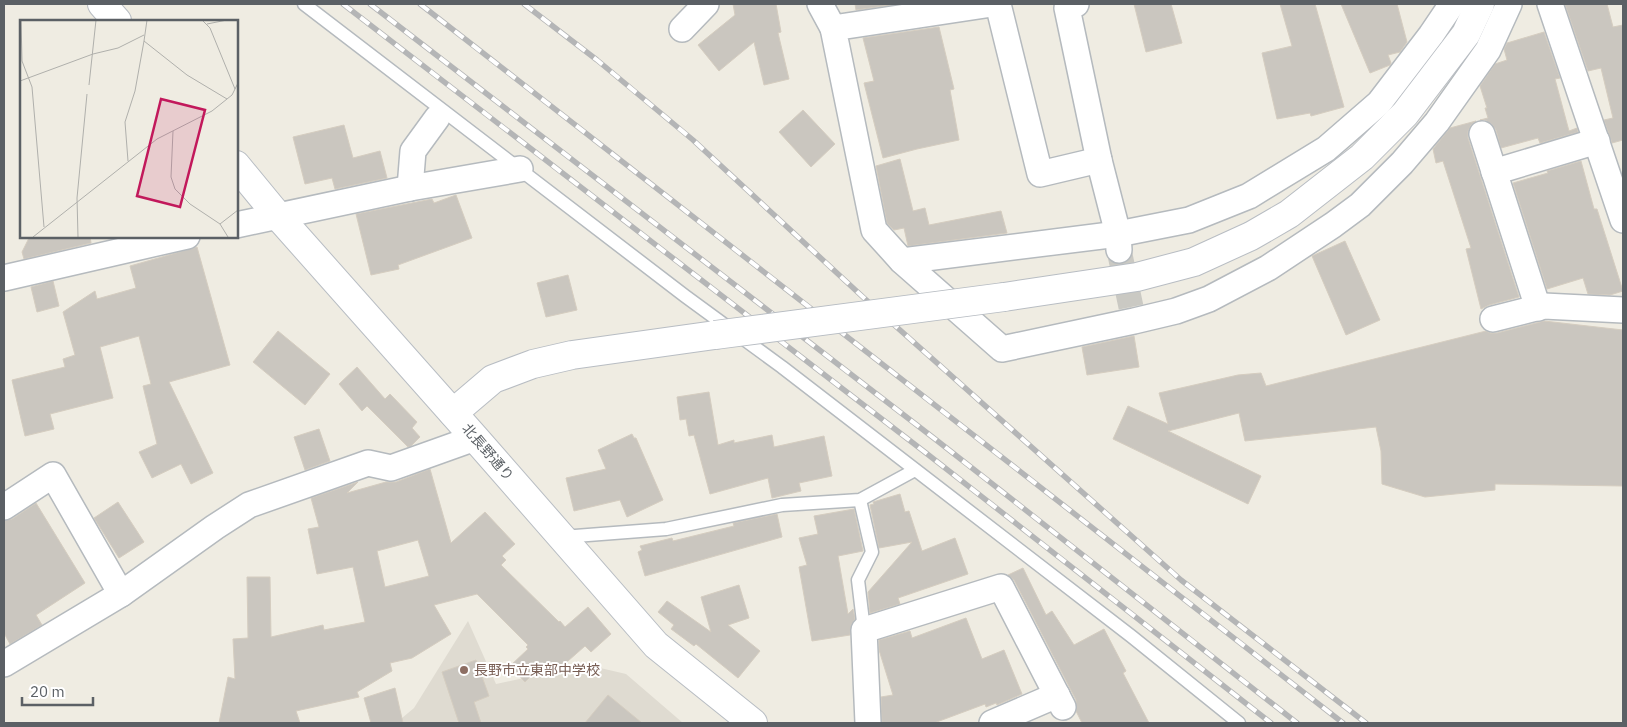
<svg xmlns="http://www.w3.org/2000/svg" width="1627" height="727" font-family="'IBM Plex Sans','Noto Sans JP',sans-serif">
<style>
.education{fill:#dfdbd1}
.building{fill:#cac6bf;stroke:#d5cdc0;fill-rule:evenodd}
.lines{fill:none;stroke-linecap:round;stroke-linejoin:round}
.street-tunnel{stroke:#cac9c3;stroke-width:25;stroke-dasharray:25 12;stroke-linecap:butt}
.lane-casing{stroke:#b5babe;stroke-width:15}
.street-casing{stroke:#b5babe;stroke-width:28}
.secondary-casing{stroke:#b8bdc3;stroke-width:30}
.lane{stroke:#fff;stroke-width:12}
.street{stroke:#fff;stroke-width:25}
.secondary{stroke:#fff;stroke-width:28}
.rail-casing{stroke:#b4b5b6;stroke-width:5.5}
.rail{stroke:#fff;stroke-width:4;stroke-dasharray:11;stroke-linecap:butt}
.secondary-bridge-casing{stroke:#b8bdc3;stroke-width:30;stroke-linecap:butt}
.secondary-bridge{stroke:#fff;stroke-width:28}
.education-dot{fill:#8d6e63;stroke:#fff;stroke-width:2}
.labels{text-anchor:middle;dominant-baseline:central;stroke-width:4;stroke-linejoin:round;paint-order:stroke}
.street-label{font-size:14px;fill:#5b6065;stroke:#fff}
.education-label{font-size:14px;fill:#785e54;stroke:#fff;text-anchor:start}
.inset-road{fill:none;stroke:#b0b0ac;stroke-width:1}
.view{fill:#c2185b;fill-opacity:0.15;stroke:#c2185b;stroke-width:2.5}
.inset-edge{fill:none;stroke:#5b6065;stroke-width:2.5}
</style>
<rect width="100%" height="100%" fill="#efece2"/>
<path class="education" d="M 468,621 L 496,684 L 533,676 L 596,667 L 626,674 L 683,723 L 396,723 L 414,708 Z"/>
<g class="building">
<path d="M 733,4 L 776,4 L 781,32 L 778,33 L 789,79 L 764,85 L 754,42 L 719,71 L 698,45 L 735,15 Z"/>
<path d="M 855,4 L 897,4 L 856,10 Z"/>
<path d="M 1134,4 L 1171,4 L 1182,43 L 1146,52 Z"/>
<path d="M 1280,4 L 1315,4 L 1344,107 L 1311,116 L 1310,113 L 1277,119 L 1262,53 L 1292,46 Z"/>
<path d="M 1341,4 L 1397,4 L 1407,42 L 1400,52 L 1388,55 L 1391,63 L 1390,65 L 1370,73 Z"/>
<path d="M 1565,4 L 1607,4 L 1613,27 L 1623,25 L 1623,140 L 1612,143 L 1604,120 L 1613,118 L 1601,68 L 1588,71 Z"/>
<path d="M 939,27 L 954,89 L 950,90 L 959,140 L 917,149 L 883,158 L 864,83 L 874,81 L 863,38 Z"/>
<path d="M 1544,32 L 1560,78 L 1555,79 L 1569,131 L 1577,128 L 1578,132 L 1540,143 L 1538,138 L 1501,148 L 1496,130 L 1492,124 L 1485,120 L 1480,120 L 1488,118 L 1485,108 L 1487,108 L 1480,86 L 1495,64 L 1507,60 L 1504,49 L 1507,43 Z"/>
<path d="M 803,110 L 835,144 L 811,167 L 779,132 Z"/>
<path d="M 1476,121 L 1471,125 L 1468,131 L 1468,138 L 1519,297 L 1489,305 L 1481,309 L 1466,249 L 1471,248 L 1443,161 L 1436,163 L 1433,149 L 1450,128 Z"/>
<path d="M 344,125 L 353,158 L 380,151 L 387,178 L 335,189 L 332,178 L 305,184 L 293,137 Z"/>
<path d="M 900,159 L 913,211 L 925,208 L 929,225 L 1001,211 L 1007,233 L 908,246 L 904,228 L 894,230 L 887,223 L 876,166 Z"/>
<path d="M 1581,161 L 1594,209 L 1597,209 L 1623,291 L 1610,295 L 1588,294 L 1583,278 L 1547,289 L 1513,183 L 1548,173 L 1547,171 Z"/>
<path d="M 456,195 L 472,238 L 398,265 L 399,269 L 371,275 L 356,214 L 432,199 L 434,203 Z"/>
<path d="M 30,236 L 90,236 L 91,243 L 24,259 L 22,252 Z"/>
<path d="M 1345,241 L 1380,320 L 1346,335 L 1312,256 Z"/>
<path d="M 197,247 L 230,365 L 169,382 L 213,473 L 191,484 L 181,464 L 152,478 L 139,452 L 157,444 L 143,386 L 151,384 L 139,336 L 100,347 L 113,398 L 50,414 L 54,429 L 25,436 L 12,380 L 65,367 L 63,359 L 75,355 L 63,312 L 95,291 L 97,299 L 136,288 L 130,266 Z"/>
<path d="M 568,275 L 577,310 L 546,317 L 537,283 Z"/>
<path d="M 53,281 L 59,306 L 37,312 L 31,287 Z"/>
<path d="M 1544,321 L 1623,330 L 1623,486 L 1495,484 L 1495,490 L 1425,497 L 1382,484 L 1381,451 L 1376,427 L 1245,441 L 1239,413 L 1168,431 L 1261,476 L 1248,504 L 1113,439 L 1128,406 L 1168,424 L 1159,393 L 1238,375 L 1261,373 L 1266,386 L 1486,331 L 1490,333 L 1497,333 Z"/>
<path d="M 278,331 L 330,374 L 305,405 L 253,362 Z"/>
<path d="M 1134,336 L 1139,367 L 1087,375 L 1082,347 Z"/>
<path d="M 357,367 L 385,399 L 390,394 L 417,422 L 412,428 L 420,437 L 411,446 L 408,447 L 367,406 L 362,411 L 339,384 Z"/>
<path d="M 709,392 L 718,445 L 734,440 L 734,443 L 772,435 L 774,447 L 824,436 L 832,476 L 799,483 L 801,491 L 772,498 L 768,478 L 710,494 L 694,435 L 689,436 L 686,419 L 680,420 L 677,397 Z"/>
<path d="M 319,429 L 330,461 L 305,470 L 294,437 Z"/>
<path d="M 632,434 L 634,438 L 636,438 L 663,500 L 627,517 L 620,500 L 574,511 L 566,478 L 606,469 L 598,450 Z"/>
<path d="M 430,469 L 451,543 L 485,512 L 515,544 L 502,556 L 506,560 L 501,565 L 559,622 L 560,621 L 565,627 L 588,607 L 611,634 L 591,652 L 585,646 L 551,676 L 542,665 L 525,682 L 510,666 L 528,649 L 526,647 L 528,645 L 477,594 L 434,605 L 451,634 L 412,658 L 390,663 L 392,671 L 357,692 L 359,697 L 296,711 L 300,723 L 219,723 L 228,677 L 235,679 L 233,639 L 248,638 L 247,577 L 270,577 L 271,637 L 323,625 L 324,630 L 365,622 L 353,567 L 317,574 L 308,529 L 319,527 L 311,498 L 358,482 L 347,493 L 386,482 L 396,482 ZM 418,540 L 429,576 L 385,587 L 377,551 Z"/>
<path d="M 900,494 L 905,512 L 909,511 L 922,551 L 955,538 L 968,574 L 898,598 L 900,604 L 870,613 L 868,592 L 912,542 L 879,548 L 870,505 L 874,504 L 873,502 Z"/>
<path d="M 118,502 L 144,542 L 119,558 L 94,518 Z"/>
<path d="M 36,503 L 85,583 L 36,615 L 42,625 L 10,644 L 4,633 L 4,521 L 12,519 Z"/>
<path d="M 854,509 L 863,551 L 838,556 L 848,614 L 853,609 L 855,619 L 851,625 L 850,635 L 812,641 L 799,567 L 807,565 L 799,538 L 818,534 L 814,516 Z"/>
<path d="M 777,514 L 782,537 L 645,576 L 638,552 L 642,550 L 640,546 L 672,538 L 673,541 L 734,526 L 733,523 Z"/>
<path d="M 1023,568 L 1046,615 L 1052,611 L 1074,645 L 1104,629 L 1126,671 L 1123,673 L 1149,723 L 1082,723 L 1076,711 L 1076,700 L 1014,580 L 1008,575 Z"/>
<path d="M 739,585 L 749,618 L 728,625 L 760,651 L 738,678 L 696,644 L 694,646 L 671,629 L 674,625 L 658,612 L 667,601 L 711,632 L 701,597 Z"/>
<path d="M 966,618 L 982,659 L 1004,650 L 1022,694 L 997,705 L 996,703 L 986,707 L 985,704 L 934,723 L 882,723 L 881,697 L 893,695 L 879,650 L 879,640 L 910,631 L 912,638 Z"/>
<path d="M 476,660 L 489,696 L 474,702 L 481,723 L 459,723 L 442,672 Z"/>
<path d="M 395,688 L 403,723 L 371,723 L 364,698 Z"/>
<path d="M 608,695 L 642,723 L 585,723 Z"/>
</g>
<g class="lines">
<path class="street-tunnel" d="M 1119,250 L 1131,307"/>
<g class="lane-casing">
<g id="lane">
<path d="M 304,4 L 685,296 L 782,367 L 1131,636 L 1239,723"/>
<path d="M 860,500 L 872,552 L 858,580 L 864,630"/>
<path d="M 562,537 L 666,529 L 782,505 L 860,500 L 915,470"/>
</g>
</g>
<g class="street-casing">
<g id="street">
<path d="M 820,4 L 833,28"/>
<path d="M 992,4 L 833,28 L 874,230 L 902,261 L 1002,349 L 1134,321 L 1176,311 L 1209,299 L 1268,268 L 1333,225 L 1360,205 L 1402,163 L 1437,122 L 1488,50 L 1509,4"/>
<path d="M 998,4 L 1040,174 L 1099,160"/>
<path d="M 1076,4 L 1067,8 L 1099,160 L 1118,234 L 1119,250"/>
<path d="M 1550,4 L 1623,220"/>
<path d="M 682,29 L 706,4"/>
<path d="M 1482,134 L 1538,308"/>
<path d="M 1494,172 L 1597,141"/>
<path d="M 410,188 L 413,151 L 437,118"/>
<path d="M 236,225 L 410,188 L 520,169"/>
<path d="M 902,261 L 1118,234 L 1189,220 L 1249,196 L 1326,149 L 1379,103 L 1431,35 L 1452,4"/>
<path d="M 4,278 L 187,236"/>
<path d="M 1493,319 L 1544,306 L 1623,310"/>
<path d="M 4,507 L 53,475 L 121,594 L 4,664"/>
<path d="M 121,594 L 215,527 L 249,505 L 368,463 L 391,468 L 475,438"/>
<path d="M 868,723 L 864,630 L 1001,587 L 1063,707"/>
<path d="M 992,723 L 1057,695"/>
</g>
</g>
<g class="secondary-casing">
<g id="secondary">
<path d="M 102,4 L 117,21"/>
<path d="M 236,165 L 278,216 L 475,438 L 656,645 L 753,723"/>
<path d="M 1004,297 L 1137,277 L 1194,262 L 1251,236 L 1289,214 L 1362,157 L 1405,114 L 1466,34 L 1480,4"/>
<path d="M 453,413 L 493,379 L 533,364 L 572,355 L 715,335"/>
</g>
</g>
<use href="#lane" class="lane"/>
<use href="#street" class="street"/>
<use href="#secondary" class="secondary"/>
<g class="rail-casing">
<g id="rail">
<path d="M 343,4 L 926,453 L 1271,723"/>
<path d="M 370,4 L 935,439 L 1297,723"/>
<path d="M 420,4 L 1343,723"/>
<path d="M 524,4 L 597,60 L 693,140 L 864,298 L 1181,580 L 1366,723"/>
</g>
</g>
<use href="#rail" class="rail"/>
<g class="secondary-bridge-casing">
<path id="secondary-bridge" d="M 715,335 L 1004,297"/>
</g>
<use href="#secondary-bridge" class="secondary-bridge"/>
</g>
<circle class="education-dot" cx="464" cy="670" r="5"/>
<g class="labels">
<g class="street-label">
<text transform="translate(488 452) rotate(49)">北長野通り</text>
</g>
<g class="education-label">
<text x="474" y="670">長野市立東部中学校</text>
</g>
</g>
<g transform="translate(20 20)">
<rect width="218" height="218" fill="#efece2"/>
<path class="inset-road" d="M 1,0 L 2,41 L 12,67 L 24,207M 127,0 L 124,21 L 167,55 L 207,79M 182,0 L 190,8 L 215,69M 187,4 L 207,0M 73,34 L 98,28 L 124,15M 0,61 L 73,34M 69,65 L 76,0M 153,111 L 151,157 L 155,169 L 170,184 L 200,204 L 208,217M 108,141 L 105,102 L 115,71 L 124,21M 200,204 L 218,190M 13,217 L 137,119 L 192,91 L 212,75 L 218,63M 58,217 L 57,178 L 67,74"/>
<path class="view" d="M 141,79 L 185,90 L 160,187 L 117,176 Z"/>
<rect width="218" height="218" class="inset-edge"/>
</g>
<rect width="1627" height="727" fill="none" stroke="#5b6065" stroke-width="10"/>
<path d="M22 697v8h71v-8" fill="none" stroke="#5b6065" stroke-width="2.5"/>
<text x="30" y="697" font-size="15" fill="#5b6065" stroke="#ffffff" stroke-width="4" paint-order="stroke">20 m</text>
</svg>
